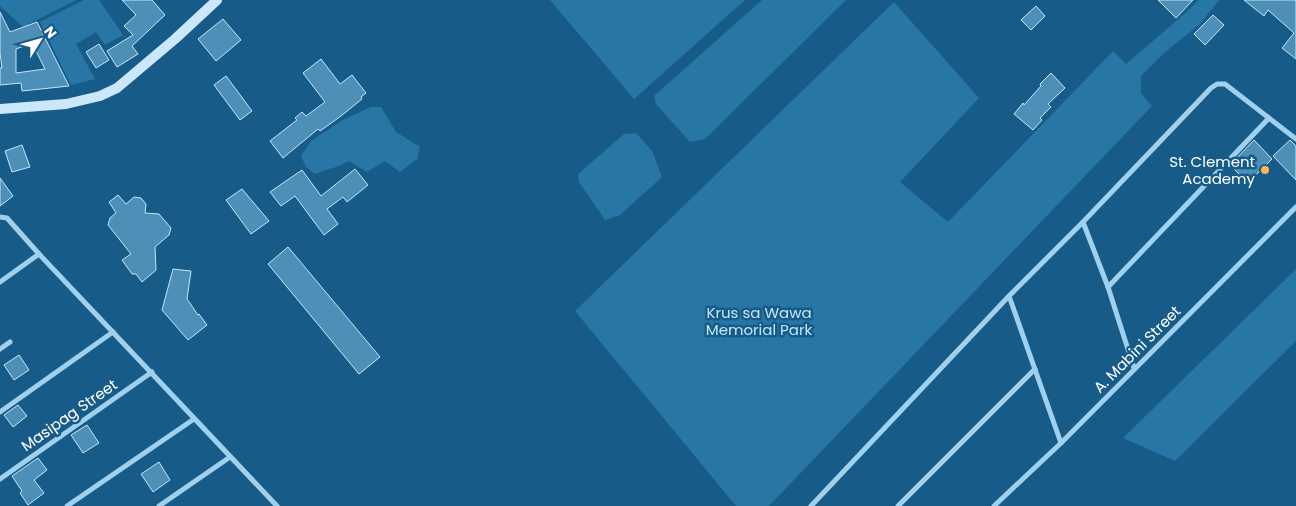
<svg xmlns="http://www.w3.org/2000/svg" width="1296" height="506" font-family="Poppins,sans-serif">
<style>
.green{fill:#2776a5}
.building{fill:#4d8fb6;stroke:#c4e6fa;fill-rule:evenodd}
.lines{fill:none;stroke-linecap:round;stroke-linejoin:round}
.street{stroke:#9fd0ed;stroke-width:5}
.secondary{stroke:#cbe8fa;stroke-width:10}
.poi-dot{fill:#ffb35b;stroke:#175c88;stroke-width:2}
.labels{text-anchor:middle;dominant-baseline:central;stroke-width:5;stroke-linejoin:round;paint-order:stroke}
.poi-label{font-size:15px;fill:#fff;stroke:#175c88;text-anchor:end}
.park-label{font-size:15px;fill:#c4e6fa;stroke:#175c88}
.street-label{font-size:15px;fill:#fff;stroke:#175c88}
</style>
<rect width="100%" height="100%" fill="#175c88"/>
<g class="green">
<path d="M 0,0 L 76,0 L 23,27 L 0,6 Z"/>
<path d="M 84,0 L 99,0 L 123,35 L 105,45 L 96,32 L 76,44 L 95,79 L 71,85 L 40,22 Z"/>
<path d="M 550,0 L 745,0 L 634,99 Z"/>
<path d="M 762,0 L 846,0 L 705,139 L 690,142 L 656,104 L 654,96 Z"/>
<path d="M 1198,0 L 1219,0 L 1201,23 L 1164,53 L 1141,76 L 1141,93 L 1152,106 L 769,506 L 736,506 L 575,311 L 894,2 L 979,98 L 900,182 L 948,222 L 1113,51 L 1126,64 L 1190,9 Z"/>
<path d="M 371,107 L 381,107 L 396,132 L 420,147 L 417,159 L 400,172 L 385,161 L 367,172 L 349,161 L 336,167 L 315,174 L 306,167 L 301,156 L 311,141 L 343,120 Z"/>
<path d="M 636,133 L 652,151 L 662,177 L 620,215 L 605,220 L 579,182 L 578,174 L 624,134 Z"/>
<path d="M 1296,269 L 1296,341 L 1175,461 L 1123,438 Z"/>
</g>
<g class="building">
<path d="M 122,0 L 152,0 L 165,15 L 132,46 L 138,54 L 117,67 L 107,51 L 133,35 L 124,26 L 136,15 Z"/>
<path d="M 1158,0 L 1193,0 L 1176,18 Z"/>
<path d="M 1244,0 L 1296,0 L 1296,59 L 1282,48 L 1294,33 L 1268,10 L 1264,16 Z"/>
<path d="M 1036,6 L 1045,16 L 1031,30 L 1021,20 Z"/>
<path d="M 0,12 L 10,32 L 37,22 L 69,86 L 22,91 L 21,83 L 0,85 L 0,68 L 2,68 L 0,53 ZM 32,43 L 45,69 L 16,73 L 16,49 Z"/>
<path d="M 1213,15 L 1224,25 L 1205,45 L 1194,34 Z"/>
<path d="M 223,19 L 241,40 L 216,61 L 198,39 Z"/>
<path d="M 99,44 L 109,60 L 96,68 L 86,52 Z"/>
<path d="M 321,59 L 340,84 L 352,75 L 366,93 L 361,97 L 362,99 L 341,116 L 320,131 L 318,129 L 283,158 L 270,141 L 297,120 L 295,118 L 302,112 L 306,116 L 325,102 L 303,73 Z"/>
<path d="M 1051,73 L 1065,88 L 1048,104 L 1051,107 L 1040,118 L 1042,120 L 1033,130 L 1014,114 L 1023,103 L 1024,105 L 1041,86 L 1040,84 Z"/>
<path d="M 226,76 L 252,111 L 240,120 L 214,85 Z"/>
<path d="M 1254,140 L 1272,159 L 1248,183 L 1230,165 Z"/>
<path d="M 1290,140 L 1296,146 L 1296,180 L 1273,156 Z"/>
<path d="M 22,145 L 30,167 L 12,172 L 5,151 Z"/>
<path d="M 355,169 L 368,185 L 347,202 L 343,197 L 327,209 L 338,224 L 324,235 L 295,196 L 281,206 L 270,192 L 302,170 L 321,196 Z"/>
<path d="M 0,178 L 13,196 L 0,206 Z"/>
<path d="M 242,189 L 269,221 L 251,234 L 226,200 Z"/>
<path d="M 118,195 L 126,204 L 134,197 L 141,198 L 146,204 L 145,213 L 159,214 L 171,228 L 169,235 L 155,247 L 156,270 L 142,282 L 136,274 L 132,274 L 122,260 L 131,254 L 108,225 L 110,218 L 116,213 L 109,202 Z"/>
<path d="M 288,247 L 380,357 L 359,374 L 268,264 Z"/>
<path d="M 173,269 L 191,271 L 187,299 L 198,315 L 199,314 L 207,325 L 188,340 L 162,310 Z"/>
<path d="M 19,355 L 29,370 L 14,380 L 4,365 Z"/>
<path d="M 18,405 L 27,416 L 13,427 L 4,415 Z"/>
<path d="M 87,425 L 99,443 L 83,453 L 71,435 Z"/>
<path d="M 38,458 L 47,470 L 34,480 L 44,493 L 28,505 L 20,493 L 22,491 L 12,476 Z"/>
<path d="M 159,462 L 170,480 L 153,492 L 141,474 Z"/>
</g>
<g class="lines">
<g class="street">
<path d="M 0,217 L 7,218 L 39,254 L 277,506"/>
<path d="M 1083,222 L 1108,287 L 1134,368"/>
<path d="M 0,282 L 39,254"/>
<path d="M 1108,287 L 1269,118"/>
<path d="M 1009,296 L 1061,443"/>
<path d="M 0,349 L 10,342"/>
<path d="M 0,412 L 113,332"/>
<path d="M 0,479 L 152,372"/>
<path d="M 67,506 L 194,419"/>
<path d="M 159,506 L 230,457"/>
<path d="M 811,506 L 1009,296 L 1083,222 L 1211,88 L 1217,84 L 1225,84 L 1296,139"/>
<path d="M 898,506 L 1035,369"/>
<path d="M 994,506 L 1061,443 L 1296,207"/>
</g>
<path class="secondary" d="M 0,109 L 66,104 L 100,96 L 117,88 L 175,39 L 217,0"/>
</g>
<circle class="poi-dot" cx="1265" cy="170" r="5"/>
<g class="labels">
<g class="poi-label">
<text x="1255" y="161">St. Clement<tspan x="1255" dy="17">Academy</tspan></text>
</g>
<g class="park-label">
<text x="759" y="312">Krus sa Wawa<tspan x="759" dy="17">Memorial Park</tspan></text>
</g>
<g class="street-label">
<text transform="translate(1137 349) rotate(-45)">A. Mabini Street</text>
<text transform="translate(69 415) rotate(-35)">Masipag Street</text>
</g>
</g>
<g transform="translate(40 40) rotate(53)" stroke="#175c88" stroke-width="4" paint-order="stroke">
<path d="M0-4L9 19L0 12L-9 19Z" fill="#ffffff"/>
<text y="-8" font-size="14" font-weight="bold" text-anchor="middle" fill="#ffffff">N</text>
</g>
</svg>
